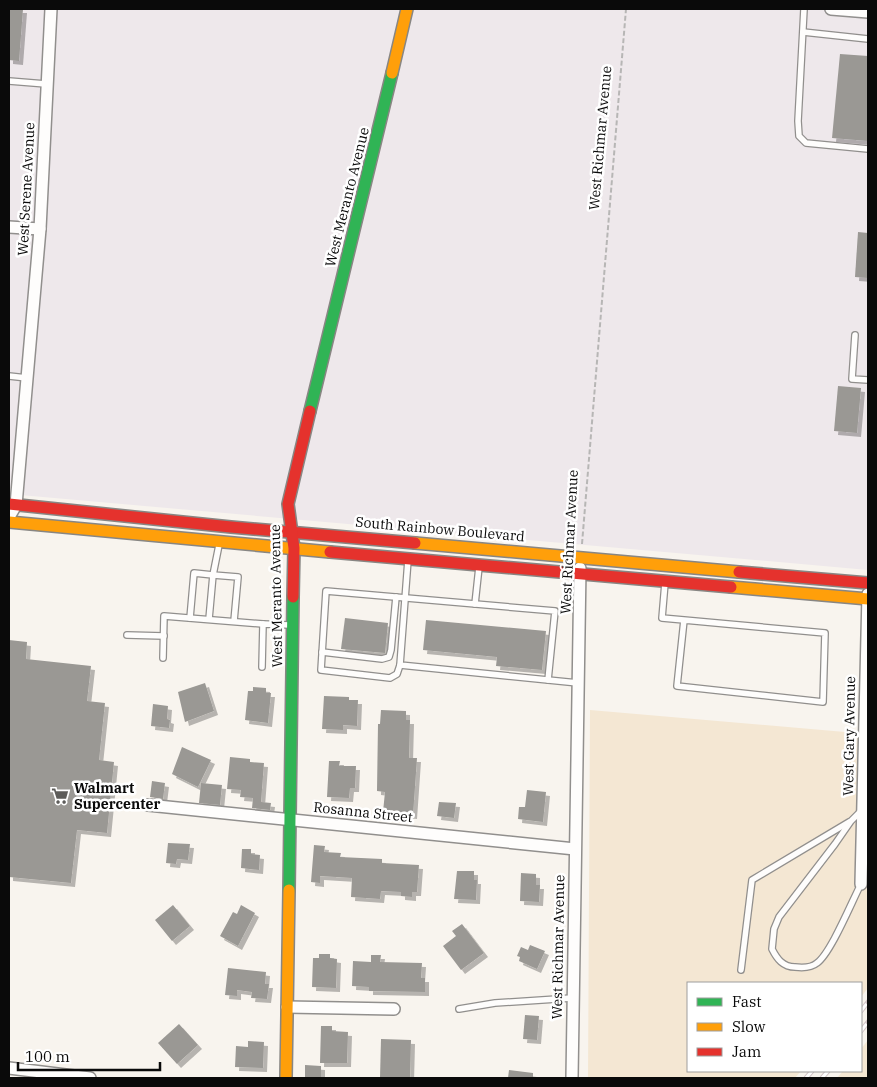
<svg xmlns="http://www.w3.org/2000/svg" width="877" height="1087" font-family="'IBM Plex Serif',serif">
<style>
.industrial{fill:#eee8eb}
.sand{fill:#f4e7d3}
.building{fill:#9a9894;filter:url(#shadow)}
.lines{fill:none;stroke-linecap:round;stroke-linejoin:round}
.lane-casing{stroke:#918f8d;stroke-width:8}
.street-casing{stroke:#918f8d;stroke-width:14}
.fast-casing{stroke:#888683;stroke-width:14}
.slow-casing{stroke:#888683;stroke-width:14}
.jam-casing{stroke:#888683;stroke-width:14}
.path{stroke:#b7b6b5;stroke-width:2;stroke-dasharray:5 2.5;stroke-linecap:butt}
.lane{stroke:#fefdfc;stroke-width:5.5}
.street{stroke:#fefdfc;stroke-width:11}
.fast{stroke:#30b455;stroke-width:11}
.slow{stroke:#ff9f0a;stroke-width:11}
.jam{stroke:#e5322d;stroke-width:11}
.rail-casing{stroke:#d3c5c8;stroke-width:5}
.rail{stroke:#fff;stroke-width:3;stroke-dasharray:9;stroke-linecap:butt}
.labels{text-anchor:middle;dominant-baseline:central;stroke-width:5;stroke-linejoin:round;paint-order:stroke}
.street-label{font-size:14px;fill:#0a0a0a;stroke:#fff}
.poi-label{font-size:14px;font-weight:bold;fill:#0a0a0a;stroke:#fff;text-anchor:start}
</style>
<defs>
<filter id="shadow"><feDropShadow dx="4" dy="4" stdDeviation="0" flood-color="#0004"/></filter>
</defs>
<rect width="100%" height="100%" fill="#f8f4ee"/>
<path class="industrial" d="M 9,9 L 868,9 L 868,570 L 9,494 Z"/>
<g class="sand">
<path d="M 590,710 L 868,734 L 868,988 L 861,997 L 861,983 L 688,983 L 688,1071 L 801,1071 L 795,1078 L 588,1078 Z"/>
<path d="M 868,1040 L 868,1078 L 837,1078 L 843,1071 L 861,1071 L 861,1049 Z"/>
</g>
<g class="building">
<path d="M 9,9 L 23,9 L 19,61 L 9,60 Z"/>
<path d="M 840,54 L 868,56 L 868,141 L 832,138 Z"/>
<path d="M 858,232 L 868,233 L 868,278 L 855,277 Z"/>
<path d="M 838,386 L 861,388 L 857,433 L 834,431 Z"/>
<path d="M 345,618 L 388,623 L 385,653 L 341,649 Z"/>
<path d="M 426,620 L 546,631 L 542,670 L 496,666 L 497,657 L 423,650 Z"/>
<path d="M 9,640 L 27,642 L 26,659 L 91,666 L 87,701 L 105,703 L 99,760 L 114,762 L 107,833 L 77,830 L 71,883 L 9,877 Z"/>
<path d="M 205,683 L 214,711 L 185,722 L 178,692 Z"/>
<path d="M 253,687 L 266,688 L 266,693 L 271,693 L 268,723 L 245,720 L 248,691 L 253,691 Z"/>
<path d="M 324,696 L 349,697 L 349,700 L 358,700 L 357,726 L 343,725 L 343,730 L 322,729 Z"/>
<path d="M 153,704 L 168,706 L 167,719 L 170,720 L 169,728 L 151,726 Z"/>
<path d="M 381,710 L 406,711 L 406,720 L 410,720 L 409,758 L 417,758 L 413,815 L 383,812 L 385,792 L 377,791 L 378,724 L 380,724 Z"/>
<path d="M 182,747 L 211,760 L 198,787 L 172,774 Z"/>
<path d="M 230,757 L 250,759 L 250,762 L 264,763 L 261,802 L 271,803 L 270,810 L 252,808 L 253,798 L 240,797 L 241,790 L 227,789 Z"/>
<path d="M 329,761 L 340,761 L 339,766 L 356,766 L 355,788 L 350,788 L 349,798 L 327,797 Z"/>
<path d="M 152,781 L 165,783 L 163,799 L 150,797 Z"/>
<path d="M 201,783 L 222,785 L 220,805 L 199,803 Z"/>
<path d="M 527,790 L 546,792 L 543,822 L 518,819 L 519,807 L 525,807 Z"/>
<path d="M 439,802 L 456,803 L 454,818 L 437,816 Z"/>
<path d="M 168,843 L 190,844 L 188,860 L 177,859 L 176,864 L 166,863 Z"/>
<path d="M 314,845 L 325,846 L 324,852 L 341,853 L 340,857 L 382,859 L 382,863 L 419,865 L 417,892 L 412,892 L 412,897 L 401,896 L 401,892 L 381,891 L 380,899 L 351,897 L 352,878 L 320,876 L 320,883 L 311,882 Z"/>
<path d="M 242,849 L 251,849 L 251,854 L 260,855 L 259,870 L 241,868 Z"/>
<path d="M 457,871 L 474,871 L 474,880 L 477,880 L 476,900 L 454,899 Z"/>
<path d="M 521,873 L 536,874 L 536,885 L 540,885 L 539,902 L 520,901 Z"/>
<path d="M 173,905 L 190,926 L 172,941 L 155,920 Z"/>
<path d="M 241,905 L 255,913 L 238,946 L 220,936 L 233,912 L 237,914 Z"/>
<path d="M 462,924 L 484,953 L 461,970 L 443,946 L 456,936 L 452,931 Z"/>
<path d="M 530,945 L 545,951 L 537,969 L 519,961 L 520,957 L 517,956 L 521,947 L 528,950 Z"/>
<path d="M 319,954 L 330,954 L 330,958 L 337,959 L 336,988 L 312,987 L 313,958 L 319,958 Z"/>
<path d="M 371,955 L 381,955 L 380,962 L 422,963 L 421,978 L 425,978 L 425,992 L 369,991 L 369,987 L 352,986 L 353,961 L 371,962 Z"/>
<path d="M 228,968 L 266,972 L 265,984 L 269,984 L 267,999 L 251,998 L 252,992 L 237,990 L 237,996 L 225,995 Z"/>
<path d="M 525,1015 L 539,1016 L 537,1040 L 523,1039 Z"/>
<path d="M 179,1024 L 198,1045 L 177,1064 L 158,1043 Z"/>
<path d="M 321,1026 L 332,1026 L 332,1031 L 348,1032 L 347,1063 L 320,1063 Z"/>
<path d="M 381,1039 L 411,1040 L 410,1078 L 380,1078 Z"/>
<path d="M 248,1041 L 264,1042 L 263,1068 L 235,1067 L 236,1046 L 248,1047 Z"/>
<path d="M 305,1065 L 321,1066 L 321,1078 L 305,1078 Z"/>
<path d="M 509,1070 L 533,1073 L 533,1078 L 508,1078 Z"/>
</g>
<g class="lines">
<g class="lane-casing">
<g id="lane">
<path d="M 804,9 L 798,121 L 799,136 L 806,143 L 868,149"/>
<path d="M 803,32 L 868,39"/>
<path d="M 9,81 L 46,84"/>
<path d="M 855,335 L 852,379 L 868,380"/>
<path d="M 9,376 L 27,378"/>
<path d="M 219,545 L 213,575 L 238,577 L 234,621"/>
<path d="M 408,560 L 400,665 L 578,683"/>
<path d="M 665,583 L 662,618 L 684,620 L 677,686 L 823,702 L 825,633 L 684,620"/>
<path d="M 475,604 L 479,567"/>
<path d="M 190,618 L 194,573 L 213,575 L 209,619"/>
<path d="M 127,635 L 164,636"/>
<path d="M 322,652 L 382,659 L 389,657 L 391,650 L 396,597"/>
<path d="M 163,658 L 164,616 L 263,624"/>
<path d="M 400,665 L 397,674 L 390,678 L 321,670 L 326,591 L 555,611 L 548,680"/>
<path d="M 262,667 L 263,624 L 290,625"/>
<path d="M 861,884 C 852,901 831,953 817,963 C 811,968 803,968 795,967 C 783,967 777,959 772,949 L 774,929 L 779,917 L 835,844 L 851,821 L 862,810"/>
<path d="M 741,970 L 752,880 L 849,822"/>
<path d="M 459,1009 L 495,1003 L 572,998"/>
</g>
</g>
<g class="street-casing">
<g id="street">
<path d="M 831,9 L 868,12"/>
<path d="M 9,227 L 40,229"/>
<path d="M 9,517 L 16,505 L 40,229 L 51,9"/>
<path d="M 148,805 L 575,849"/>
<path d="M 861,884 L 868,594"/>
<path d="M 287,1007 L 394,1009"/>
<path d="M 9,1068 L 90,1078"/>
<path d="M 572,1078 L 580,568"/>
</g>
</g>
<g class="fast-casing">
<g id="fast">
<path d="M 310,411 L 392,73"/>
<path d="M 289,890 L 293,597"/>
</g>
</g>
<g class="slow-casing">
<g id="slow">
<path d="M 392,73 L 407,9"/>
<path d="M 9,522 L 330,552"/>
<path d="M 415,543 L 739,572"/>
<path d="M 731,587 L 868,599"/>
<path d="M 286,1078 L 289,890"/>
</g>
</g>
<g class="jam-casing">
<g id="jam">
<path d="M 9,504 L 231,527 L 415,543"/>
<path d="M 330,552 L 731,587"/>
<path d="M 739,572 L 868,583"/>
<path d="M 293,597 L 294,548 L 288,504 L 310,411"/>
</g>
</g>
<path class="path" d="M 582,544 L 626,9"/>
<use href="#lane" class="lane"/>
<use href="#street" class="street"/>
<use href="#fast" class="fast"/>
<use href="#slow" class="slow"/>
<use href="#jam" class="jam"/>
<g class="rail-casing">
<g id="rail">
<path d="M 861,1011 L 868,1002"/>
<path d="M 861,1031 L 868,1022"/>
<path d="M 806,1078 L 812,1071"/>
<path d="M 822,1078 L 828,1071"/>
</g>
</g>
<use href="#rail" class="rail"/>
</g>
<defs>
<g id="supermarket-bare" transform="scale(1.35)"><path d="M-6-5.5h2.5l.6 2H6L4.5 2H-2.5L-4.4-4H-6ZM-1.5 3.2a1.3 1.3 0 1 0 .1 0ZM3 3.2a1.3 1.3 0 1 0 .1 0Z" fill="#5d5c5a" stroke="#fff" stroke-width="2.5" paint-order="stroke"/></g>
</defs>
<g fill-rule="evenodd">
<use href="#supermarket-bare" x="60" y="796"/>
</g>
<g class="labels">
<g class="street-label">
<text transform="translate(600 138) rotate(-85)">West Richmar Avenue</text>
<text transform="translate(26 189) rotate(-87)">West Serene Avenue</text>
<text transform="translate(347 197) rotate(-76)">West Meranto Avenue</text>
<text transform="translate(440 529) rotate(5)">South Rainbow Boulevard</text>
<text transform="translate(569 542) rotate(-87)">West Richmar Avenue</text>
<text transform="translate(276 596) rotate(-91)">West Meranto Avenue</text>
<text transform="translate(849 736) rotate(-89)">West Gary Avenue</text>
<text transform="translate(363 812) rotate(6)">Rosanna Street</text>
<text transform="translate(558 947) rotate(-89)">West Richmar Avenue</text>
</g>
<g class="poi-label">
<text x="74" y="788">Walmart<tspan x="74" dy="16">Supercenter</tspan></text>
</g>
</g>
<rect width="877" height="1087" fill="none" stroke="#0a0a0a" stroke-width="20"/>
<rect x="687" y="982" width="175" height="90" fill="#ffffff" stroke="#9d9d9d"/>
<rect x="697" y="998" width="25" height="8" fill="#30b455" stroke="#9d9d9d"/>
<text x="732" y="1007" font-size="15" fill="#0a0a0a">Fast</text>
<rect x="697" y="1023" width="25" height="8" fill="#ff9f0a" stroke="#9d9d9d"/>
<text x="732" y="1032" font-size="15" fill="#0a0a0a">Slow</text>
<rect x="697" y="1048" width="25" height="8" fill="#e5322d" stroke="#9d9d9d"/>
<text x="732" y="1057" font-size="15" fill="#0a0a0a">Jam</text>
<path d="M18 1062v8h142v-8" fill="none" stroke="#0a0a0a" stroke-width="2.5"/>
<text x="25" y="1062" font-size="15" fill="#0a0a0a" stroke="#ffffff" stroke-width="4" paint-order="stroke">100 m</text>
</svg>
